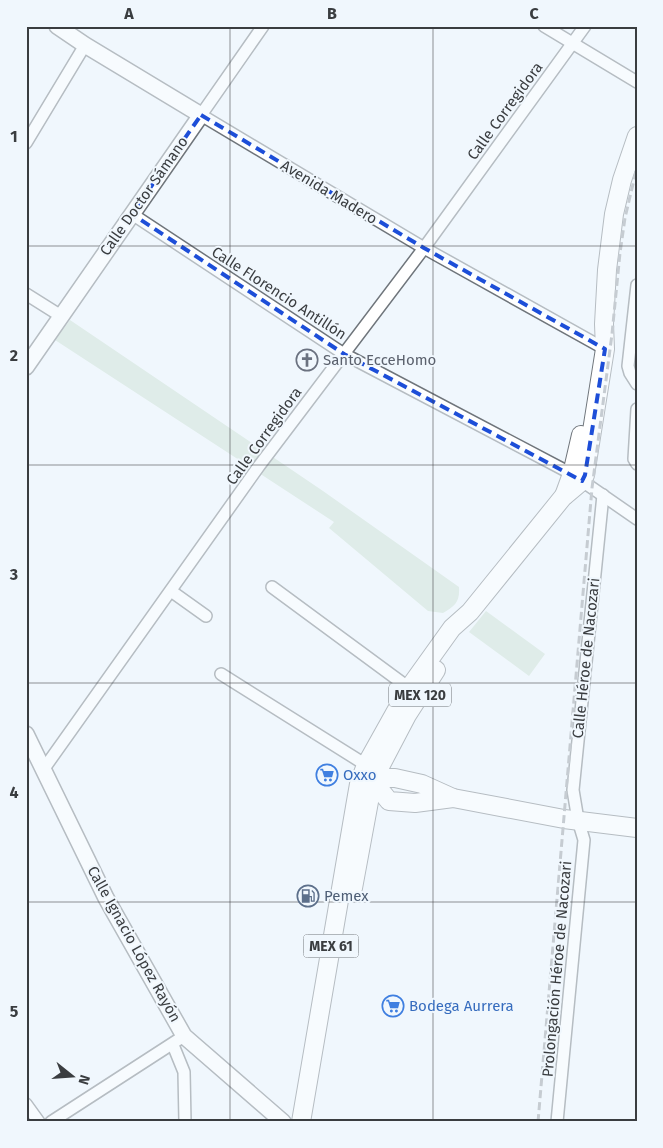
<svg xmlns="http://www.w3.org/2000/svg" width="663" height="1148" font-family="'Fira Sans',sans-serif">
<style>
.green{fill:#caded0}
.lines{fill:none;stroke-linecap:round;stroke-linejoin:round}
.street-casing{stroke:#6f757b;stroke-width:14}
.secondary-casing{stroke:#6f757b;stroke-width:18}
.primary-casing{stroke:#6f757b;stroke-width:20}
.street{stroke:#fff;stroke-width:11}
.secondary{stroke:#fff;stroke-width:15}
.primary{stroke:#fff;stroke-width:18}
.rail{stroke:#93989d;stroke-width:3;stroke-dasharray:8 4;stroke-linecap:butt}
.marked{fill:none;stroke:#1d4ed8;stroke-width:4;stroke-dasharray:10 6;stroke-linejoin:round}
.grid{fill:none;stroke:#3a3d40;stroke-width:1;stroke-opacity:0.55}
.labels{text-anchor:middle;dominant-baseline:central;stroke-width:4;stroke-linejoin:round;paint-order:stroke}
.shield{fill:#f0f7fd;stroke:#717579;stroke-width:1}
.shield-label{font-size:14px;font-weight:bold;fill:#3a3d40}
.street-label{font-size:15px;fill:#3a3d40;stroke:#f0f7fd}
.worship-label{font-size:15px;fill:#5b616d;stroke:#f0f7fd;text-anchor:start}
.shop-label{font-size:15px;fill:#366cbe;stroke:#f0f7fd;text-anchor:start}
.service-label{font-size:15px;fill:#4e5e75;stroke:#f0f7fd;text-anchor:start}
.neatline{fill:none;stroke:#3a3d40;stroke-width:2}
.grid-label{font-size:16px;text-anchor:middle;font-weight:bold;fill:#3a3d40}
</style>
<rect width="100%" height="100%" fill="#f0f7fd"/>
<g class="green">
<path d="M 70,320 L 323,491 L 459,587 C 460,602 455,606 443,613 L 428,611 L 329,528 L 334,522 L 55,340 Z"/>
<path d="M 486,611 L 545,654 L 529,676 L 469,632 Z"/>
</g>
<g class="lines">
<g class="street-casing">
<g id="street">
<path d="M 263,26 L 201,115 L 424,248 L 605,349"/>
<path d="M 544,26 L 637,82"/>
<path d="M 26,143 L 85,45"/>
<path d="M 132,214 L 344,354 L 572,474 L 637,519"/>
<path d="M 637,285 L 628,366 L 630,373 L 637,384"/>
<path d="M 26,294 L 61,316"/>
<path d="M 637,409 L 634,459 L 637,464"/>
<path d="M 272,587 L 409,688"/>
<path d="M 171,591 L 206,616"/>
<path d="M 221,674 L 366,765"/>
<path d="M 43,770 L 259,466 L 424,248 L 585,26"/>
<path d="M 173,1045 L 184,1072 L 185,1122"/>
<path d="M 26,1104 L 39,1122"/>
<path d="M 51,1122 L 184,1036"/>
<path d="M 557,1122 L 584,840 L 578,820 L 573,790 L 603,495"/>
</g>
</g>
<g class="secondary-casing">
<g id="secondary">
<path d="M 26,367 L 201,115 L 85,45 L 57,26"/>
<path d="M 26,734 L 106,898 L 184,1036 L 283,1122"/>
</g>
</g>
<g class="primary-casing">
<g id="primary">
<path d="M 564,496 L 572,474 L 581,435"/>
<path d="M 368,775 L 389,801 L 415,803 L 453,798"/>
<path d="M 364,783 L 386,778 L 395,778 L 422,784 L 453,798 L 564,819 L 637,828"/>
<path d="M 353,888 L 373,780 L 407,715 L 436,670"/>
<path d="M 301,1122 L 355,807 L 359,784 L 366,765 L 409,688 L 452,628 L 470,612 L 563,497 L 582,481 L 585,475 L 605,349 L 604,324 L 607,270 L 614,214 L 622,180 L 637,136"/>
</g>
</g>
<use href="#street" class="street"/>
<use href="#secondary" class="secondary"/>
<use href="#primary" class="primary"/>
<path class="rail" d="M 538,1122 L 592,488 L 612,334 L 620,253 L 625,218 L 637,167"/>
</g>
<path d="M0 0H663V1148H0ZM 201,115 L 424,248 L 605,349 L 585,475 L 582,481 L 344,354 L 132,214 Z" fill="#f0f7fd" fill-opacity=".55" fill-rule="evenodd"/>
<path class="marked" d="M 201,115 L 424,248 L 605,349 L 585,475 L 582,481 L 344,354 L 132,214 Z"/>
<path class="grid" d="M 230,26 L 230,1122M 433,26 L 433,1122M 26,246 L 637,246M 26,465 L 637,465M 26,683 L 637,683M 26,902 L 637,902"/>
<defs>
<g id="church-ring" transform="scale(1.125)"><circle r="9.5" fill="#f0f7fd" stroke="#6b7280" stroke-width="1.5"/><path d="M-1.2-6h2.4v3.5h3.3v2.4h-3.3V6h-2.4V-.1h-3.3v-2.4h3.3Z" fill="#6b7280"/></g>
<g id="supermarket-ring" transform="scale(1.125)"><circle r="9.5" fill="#f0f7fd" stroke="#3f7fe0" stroke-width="1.5"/><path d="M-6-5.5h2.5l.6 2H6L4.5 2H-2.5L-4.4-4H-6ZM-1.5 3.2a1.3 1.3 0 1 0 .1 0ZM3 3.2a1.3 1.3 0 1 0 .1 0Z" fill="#3f7fe0"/></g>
<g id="fuel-ring" transform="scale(1.125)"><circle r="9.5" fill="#f0f7fd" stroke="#5c6f8a" stroke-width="1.5"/><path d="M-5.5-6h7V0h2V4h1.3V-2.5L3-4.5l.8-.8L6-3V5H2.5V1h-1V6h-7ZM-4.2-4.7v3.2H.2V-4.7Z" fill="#5c6f8a"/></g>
</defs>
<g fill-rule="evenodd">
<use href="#church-ring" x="307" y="360"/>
<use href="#supermarket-ring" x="327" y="775"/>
<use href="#fuel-ring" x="308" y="896"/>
<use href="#supermarket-ring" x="393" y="1006"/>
</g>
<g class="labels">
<g class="shield">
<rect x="389" y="683.5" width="62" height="23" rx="4"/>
<rect x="303.5" y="934.5" width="55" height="23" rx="4"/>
</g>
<g class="shield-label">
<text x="420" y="695">MEX 120</text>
<text x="331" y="946">MEX 61</text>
</g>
<g class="street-label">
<text transform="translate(505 111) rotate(-54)">Calle Corregidora</text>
<text transform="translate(329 192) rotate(31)">Avenida Madero</text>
<text transform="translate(144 196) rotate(-55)">Calle Doctor Sámano</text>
<text transform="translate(279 293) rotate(33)">Calle Florencio Antillón</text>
<text transform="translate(264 436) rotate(-54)">Calle Corregidora</text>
<text transform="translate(586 658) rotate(-84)">Calle Héroe de Nacozari</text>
<text transform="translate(134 944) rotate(61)">Calle Ignacio López Rayón</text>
<text transform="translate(557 969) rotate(-85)">Prolongación Héroe de Nacozari</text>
</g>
<g class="worship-label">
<text x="323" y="360">Santo EcceHomo</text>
</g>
<g class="shop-label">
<text x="343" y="775">Oxxo</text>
<text x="409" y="1006">Bodega Aurrera</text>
</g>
<g class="service-label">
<text x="324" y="896">Pemex</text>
</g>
</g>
<rect width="663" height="1148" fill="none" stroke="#f0f7fd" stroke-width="55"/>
<g transform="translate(72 1076) rotate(107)" stroke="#f0f7fd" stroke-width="4" paint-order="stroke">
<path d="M0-4L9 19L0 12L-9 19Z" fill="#3a3d40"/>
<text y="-8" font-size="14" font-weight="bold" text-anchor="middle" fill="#3a3d40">N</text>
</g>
<rect x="28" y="28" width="608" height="1092" class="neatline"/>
<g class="grid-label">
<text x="129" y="19">A</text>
<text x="332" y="19">B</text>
<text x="534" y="19">C</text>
<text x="14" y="142">1</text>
<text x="14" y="361">2</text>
<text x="14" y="580">3</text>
<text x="14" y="798">4</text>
<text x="14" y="1017">5</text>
</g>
</svg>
